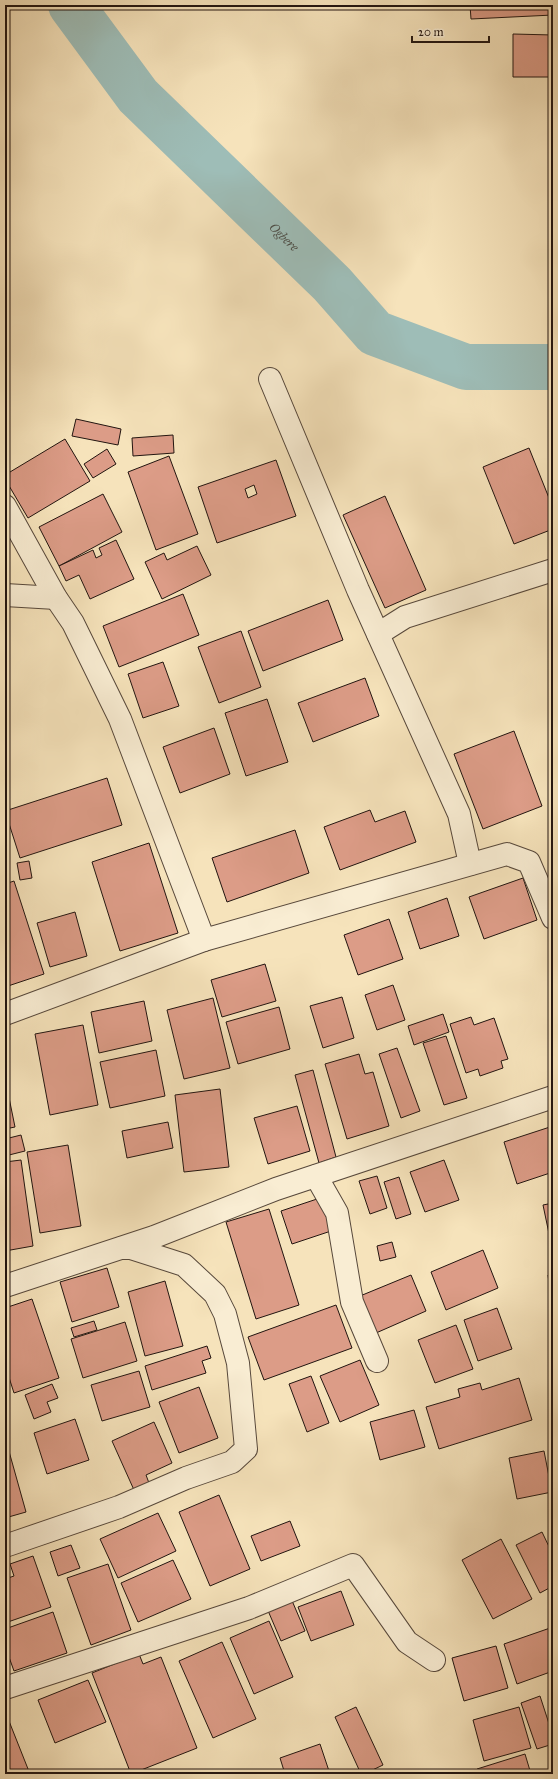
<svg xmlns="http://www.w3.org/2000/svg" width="558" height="1779" font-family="'IM FELL Great Primer',serif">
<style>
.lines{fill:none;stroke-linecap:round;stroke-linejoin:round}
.river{stroke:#9ebdb7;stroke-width:46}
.building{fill:#dc9c87;stroke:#221510;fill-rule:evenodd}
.street-casing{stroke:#57483b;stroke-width:24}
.street{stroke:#f9edd3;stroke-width:22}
.labels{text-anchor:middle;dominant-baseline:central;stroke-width:4;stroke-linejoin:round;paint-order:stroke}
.water-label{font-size:13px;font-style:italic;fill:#4d504a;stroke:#f9edd3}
</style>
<rect width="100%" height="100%" fill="#f6e3bb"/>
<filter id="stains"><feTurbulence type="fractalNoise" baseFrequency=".005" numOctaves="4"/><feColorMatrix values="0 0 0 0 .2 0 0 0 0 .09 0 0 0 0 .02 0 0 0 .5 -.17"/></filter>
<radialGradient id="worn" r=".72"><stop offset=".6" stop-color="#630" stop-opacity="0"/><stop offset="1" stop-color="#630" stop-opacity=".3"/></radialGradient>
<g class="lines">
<path class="river" id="s1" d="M 71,5 L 138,96 L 332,284 L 375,333 L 466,367 L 553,367"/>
</g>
<g class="building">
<path d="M 470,5 L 553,5 L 553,15 L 471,19 Z"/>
<path d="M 513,34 L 553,35 L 553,77 L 513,77 Z"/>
<path d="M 76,419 L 121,429 L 118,445 L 72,436 Z"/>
<path d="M 173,435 L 174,453 L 133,456 L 132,438 Z"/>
<path d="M 65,439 L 90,481 L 28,518 L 5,479 L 5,475 Z"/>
<path d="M 529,448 L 553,508 L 553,529 L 514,544 L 483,467 Z"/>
<path d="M 107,449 L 116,464 L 93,478 L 84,464 Z"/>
<path d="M 169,456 L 198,534 L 156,550 L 128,472 Z"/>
<path d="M 276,460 L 296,516 L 217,543 L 198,487 ZM 254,485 L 257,494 L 248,498 L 245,489 Z"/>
<path d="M 103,494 L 122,532 L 59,566 L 39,527 Z"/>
<path d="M 385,496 L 426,590 L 385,608 L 343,515 Z"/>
<path d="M 116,540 L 134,579 L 90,599 L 79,575 L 66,581 L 59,566 L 93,550 L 96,558 L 102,555 L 99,548 Z"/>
<path d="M 197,546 L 211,575 L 162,599 L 145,562 L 164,553 L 167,560 Z"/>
<path d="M 183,594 L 199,635 L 119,667 L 103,626 Z"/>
<path d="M 328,600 L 343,640 L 263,671 L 248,631 Z"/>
<path d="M 241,631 L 261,687 L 219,703 L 198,647 Z"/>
<path d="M 163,662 L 179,706 L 143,718 L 128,674 Z"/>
<path d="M 365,678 L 379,716 L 313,742 L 298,703 Z"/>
<path d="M 267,699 L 288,762 L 246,776 L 225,713 Z"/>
<path d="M 214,728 L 230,774 L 180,793 L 163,747 Z"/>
<path d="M 514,731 L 542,806 L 483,829 L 454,754 Z"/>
<path d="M 107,778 L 122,825 L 20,858 L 5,811 Z"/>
<path d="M 370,810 L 375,822 L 405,811 L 416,842 L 340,870 L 324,827 Z"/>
<path d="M 295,830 L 309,873 L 227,902 L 212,858 Z"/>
<path d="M 149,843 L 178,933 L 120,951 L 92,862 Z"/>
<path d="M 29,861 L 32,878 L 20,880 L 17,863 Z"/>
<path d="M 523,878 L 537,920 L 484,939 L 469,897 Z"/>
<path d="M 14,881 L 44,974 L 5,987 L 5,884 Z"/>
<path d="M 447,898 L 459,936 L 420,949 L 408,912 Z"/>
<path d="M 75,912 L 87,956 L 50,967 L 37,923 Z"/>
<path d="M 389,919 L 403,959 L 358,975 L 344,935 Z"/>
<path d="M 265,964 L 276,1001 L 222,1017 L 211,980 Z"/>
<path d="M 393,985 L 405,1020 L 377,1030 L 365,995 Z"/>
<path d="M 342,997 L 354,1038 L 323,1048 L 310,1006 Z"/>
<path d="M 213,998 L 230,1068 L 184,1079 L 167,1010 Z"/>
<path d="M 144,1001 L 152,1041 L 99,1053 L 91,1012 Z"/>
<path d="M 279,1007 L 290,1049 L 238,1064 L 226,1022 Z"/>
<path d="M 443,1014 L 449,1032 L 414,1045 L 408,1026 Z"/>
<path d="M 471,1017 L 474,1025 L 494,1018 L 508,1059 L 501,1061 L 503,1068 L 480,1076 L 478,1069 L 466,1073 L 450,1024 Z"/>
<path d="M 83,1025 L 98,1105 L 50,1115 L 35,1034 Z"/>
<path d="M 446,1036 L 467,1098 L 444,1105 L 423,1043 Z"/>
<path d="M 397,1048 L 420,1111 L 401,1118 L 379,1054 Z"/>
<path d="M 156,1050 L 165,1096 L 110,1108 L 100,1062 Z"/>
<path d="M 359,1054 L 365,1074 L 373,1072 L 389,1126 L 347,1139 L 325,1064 Z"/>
<path d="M 313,1070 L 336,1157 L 319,1163 L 295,1075 Z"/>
<path d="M 5,1078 L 15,1127 L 5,1129 Z"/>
<path d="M 220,1089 L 229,1167 L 184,1172 L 175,1095 Z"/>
<path d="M 297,1106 L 310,1151 L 268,1164 L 254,1118 Z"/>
<path d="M 168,1122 L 173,1148 L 127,1158 L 122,1131 Z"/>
<path d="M 553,1126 L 553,1172 L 517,1184 L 504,1142 Z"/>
<path d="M 21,1135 L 25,1151 L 5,1156 L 5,1139 Z"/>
<path d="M 68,1145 L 81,1226 L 40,1233 L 27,1152 Z"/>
<path d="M 21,1160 L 33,1246 L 5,1251 L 5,1162 Z"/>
<path d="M 444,1160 L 459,1200 L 425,1212 L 410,1172 Z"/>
<path d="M 377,1176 L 387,1208 L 370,1214 L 359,1181 Z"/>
<path d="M 399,1177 L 411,1214 L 396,1219 L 384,1182 Z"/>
<path d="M 320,1198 L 331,1231 L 292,1244 L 281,1211 Z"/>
<path d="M 553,1203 L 553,1248 L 552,1248 L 543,1205 Z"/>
<path d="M 269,1209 L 299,1305 L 256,1319 L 226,1222 Z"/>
<path d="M 392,1242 L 396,1257 L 380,1261 L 377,1246 Z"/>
<path d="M 483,1250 L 498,1288 L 446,1310 L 431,1272 Z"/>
<path d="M 107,1268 L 119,1307 L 72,1322 L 60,1282 Z"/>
<path d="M 553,1274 L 553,1313 L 548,1275 Z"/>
<path d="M 411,1275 L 426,1311 L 376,1333 L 360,1296 Z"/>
<path d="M 165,1281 L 183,1346 L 145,1356 L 128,1292 Z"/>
<path d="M 32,1299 L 59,1378 L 14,1393 L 5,1365 L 5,1308 Z"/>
<path d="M 336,1305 L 352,1348 L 264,1380 L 248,1337 Z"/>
<path d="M 497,1308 L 512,1349 L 478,1361 L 464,1320 Z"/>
<path d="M 94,1321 L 97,1330 L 74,1337 L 71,1328 Z"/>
<path d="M 125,1322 L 137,1361 L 83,1378 L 71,1339 Z"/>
<path d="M 456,1325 L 473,1369 L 435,1383 L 418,1340 Z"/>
<path d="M 207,1346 L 211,1358 L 202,1361 L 206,1373 L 152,1390 L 145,1366 Z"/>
<path d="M 360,1360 L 379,1405 L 340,1422 L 320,1376 Z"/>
<path d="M 139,1371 L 150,1407 L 102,1421 L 91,1385 Z"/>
<path d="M 311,1376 L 329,1423 L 307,1432 L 289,1384 Z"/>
<path d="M 519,1378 L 532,1420 L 439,1449 L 426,1407 L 460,1397 L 458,1389 L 480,1383 L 482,1390 Z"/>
<path d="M 52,1384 L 58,1398 L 47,1402 L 51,1412 L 34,1419 L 25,1395 Z"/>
<path d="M 199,1387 L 218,1438 L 179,1453 L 159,1402 Z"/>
<path d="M 414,1410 L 425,1447 L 380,1460 L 370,1422 Z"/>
<path d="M 75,1419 L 89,1460 L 47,1474 L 34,1433 Z"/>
<path d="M 154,1422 L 172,1463 L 146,1475 L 149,1483 L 134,1490 L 112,1441 Z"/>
<path d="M 5,1437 L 26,1512 L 5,1518 Z"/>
<path d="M 544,1451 L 552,1492 L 517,1499 L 509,1458 Z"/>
<path d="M 219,1495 L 250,1569 L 210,1586 L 179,1512 Z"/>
<path d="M 158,1513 L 176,1551 L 118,1578 L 100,1539 Z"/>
<path d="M 290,1521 L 300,1546 L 261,1561 L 251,1536 Z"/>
<path d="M 542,1532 L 553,1555 L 553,1586 L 540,1593 L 516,1545 Z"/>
<path d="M 501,1539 L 532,1599 L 493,1619 L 462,1560 Z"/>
<path d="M 71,1545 L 80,1568 L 58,1576 L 50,1552 Z"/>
<path d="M 33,1556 L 51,1607 L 5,1623 L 5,1579 L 14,1576 L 10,1564 Z"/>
<path d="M 173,1560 L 191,1599 L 138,1622 L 121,1583 Z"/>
<path d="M 108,1564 L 131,1630 L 91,1645 L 67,1578 Z"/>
<path d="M 341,1591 L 354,1625 L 311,1641 L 298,1607 Z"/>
<path d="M 290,1596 L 305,1631 L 281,1641 L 266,1606 Z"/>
<path d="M 53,1612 L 67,1653 L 14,1671 L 5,1646 L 5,1629 Z"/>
<path d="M 269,1621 L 293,1677 L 254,1694 L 230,1638 Z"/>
<path d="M 553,1627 L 553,1671 L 517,1684 L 504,1644 Z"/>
<path d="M 222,1642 L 256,1719 L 213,1738 L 179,1661 Z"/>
<path d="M 496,1646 L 508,1688 L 464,1701 L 452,1658 Z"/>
<path d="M 139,1654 L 143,1664 L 161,1657 L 197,1748 L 131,1774 L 92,1673 Z"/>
<path d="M 88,1680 L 106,1722 L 55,1743 L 38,1700 Z"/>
<path d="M 540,1696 L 553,1736 L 553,1744 L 537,1749 L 521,1703 Z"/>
<path d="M 356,1707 L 383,1765 L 364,1774 L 361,1774 L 335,1717 Z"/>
<path d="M 519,1707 L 531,1748 L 484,1761 L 473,1720 Z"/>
<path d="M 7,1716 L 30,1774 L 5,1774 L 5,1717 Z"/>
<path d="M 320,1744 L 330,1774 L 285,1774 L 280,1758 Z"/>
<path d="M 525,1754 L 531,1774 L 479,1774 L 477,1769 Z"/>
</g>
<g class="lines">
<g class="street-casing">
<g id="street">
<path d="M 270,379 L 358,590 L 459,814 L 470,864"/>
<path d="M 5,506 L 56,598 L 73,623 L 120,719 L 204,940"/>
<path d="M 5,595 L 56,598"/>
<path d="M 378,634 L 405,617 L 553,570"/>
<path d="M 5,1014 L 204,940 L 507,854 L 529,862 L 553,918"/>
<path d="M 316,1176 L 337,1213 L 352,1302 L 377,1361"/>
<path d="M 5,1286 L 154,1237 L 276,1189 L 553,1097"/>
<path d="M 5,1546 L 119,1507 L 186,1478 L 232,1462 L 246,1449 L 238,1363 L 225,1314 L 215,1294 L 184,1265 L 131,1248 L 122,1248"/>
<path d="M 5,1688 L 249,1608 L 353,1565 L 407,1642 L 434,1660"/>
</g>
</g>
<use href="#street" class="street"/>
</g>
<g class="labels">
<g class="water-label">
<text stroke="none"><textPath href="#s1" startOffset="316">Ogbere</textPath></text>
</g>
</g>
<rect width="558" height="1779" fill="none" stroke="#f6e3bb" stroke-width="20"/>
<rect x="6" y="6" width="546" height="1767" fill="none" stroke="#221510" stroke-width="2"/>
<rect x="10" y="10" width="538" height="1759" fill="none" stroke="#221510"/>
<path d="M412 36v6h77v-6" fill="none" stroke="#221510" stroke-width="2"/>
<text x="418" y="36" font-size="12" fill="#221510" stroke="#f9edd3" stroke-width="3" paint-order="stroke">20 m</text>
<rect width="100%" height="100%" filter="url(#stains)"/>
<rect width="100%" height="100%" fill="url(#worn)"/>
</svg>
